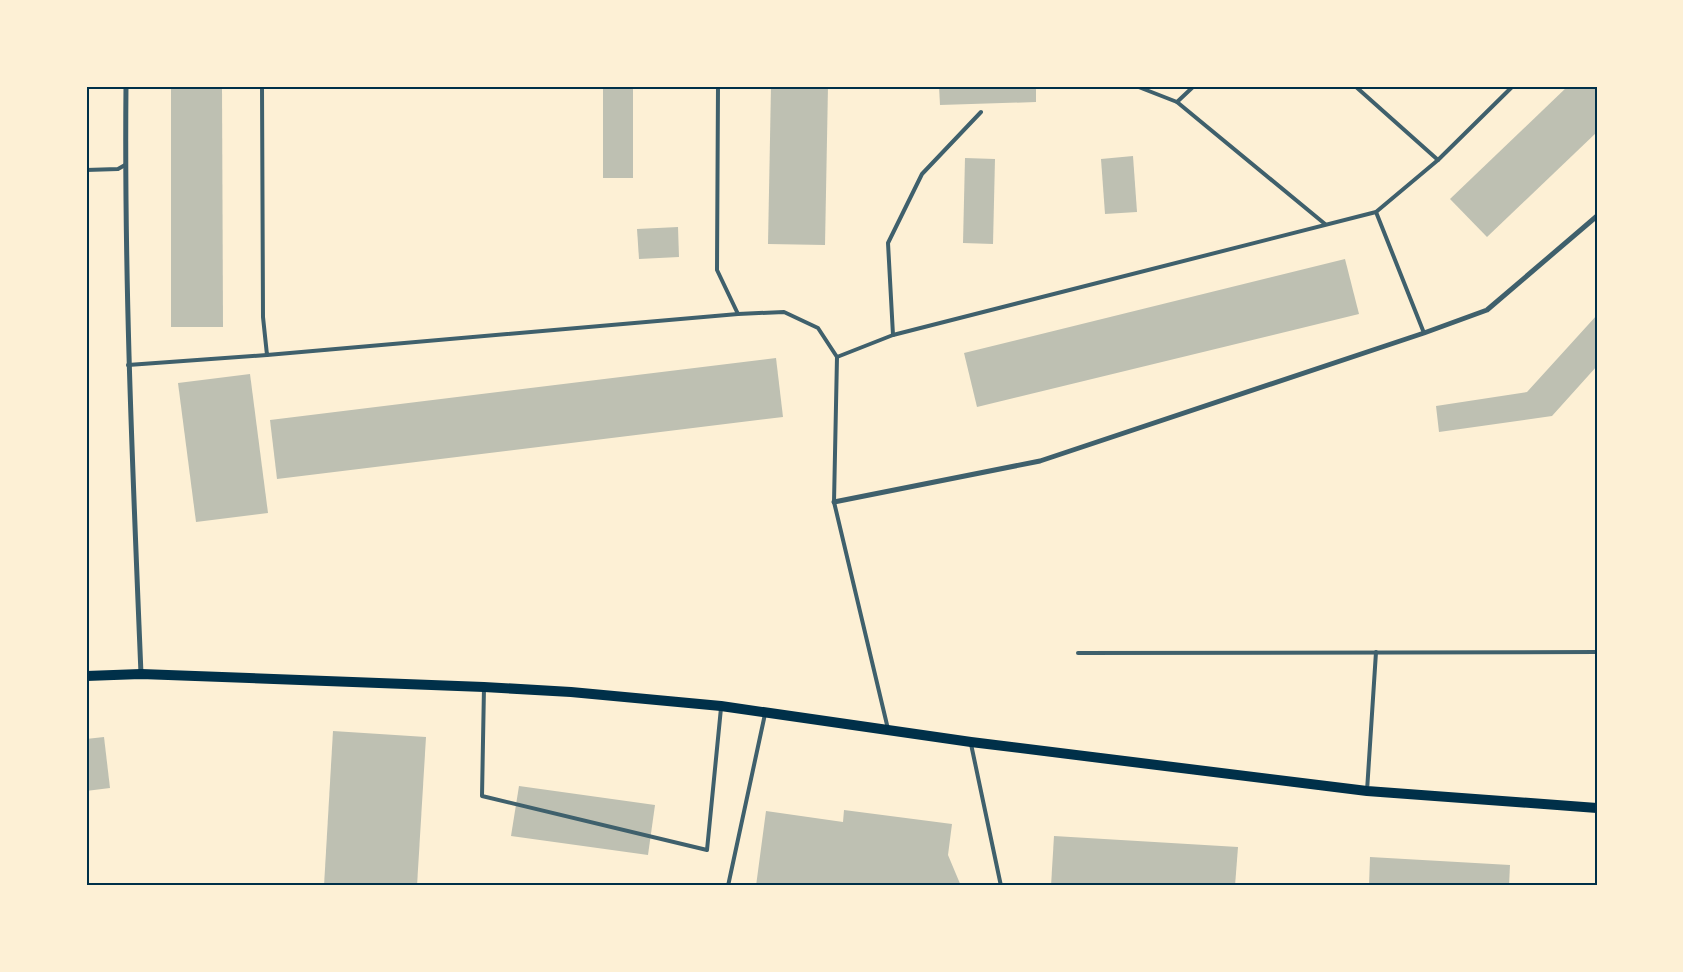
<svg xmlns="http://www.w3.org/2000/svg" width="1683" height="972" font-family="'Open Sans',sans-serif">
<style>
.building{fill:#bec0b2}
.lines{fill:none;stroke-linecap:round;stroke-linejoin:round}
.service{stroke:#3f606c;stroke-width:4}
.minor{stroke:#3f606c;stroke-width:5}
.secondary{stroke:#003049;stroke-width:10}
.neatline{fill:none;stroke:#003049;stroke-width:2}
</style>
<rect width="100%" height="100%" fill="#fdf0d5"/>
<g class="building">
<path d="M 171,86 L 222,86 L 223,327 L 171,327 Z"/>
<rect x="603" y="86" width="30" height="92"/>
<path d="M 771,86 L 828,86 L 825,245 L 768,244 Z"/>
<path d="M 939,86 L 1036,86 L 1036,102 L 940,105 Z"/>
<path d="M 1568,86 L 1597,86 L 1597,132 L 1487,237 L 1450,199 Z"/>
<path d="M 1133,156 L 1137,212 L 1105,214 L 1101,159 Z"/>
<path d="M 965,158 L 995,159 L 993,244 L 963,243 Z"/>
<path d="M 678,227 L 679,257 L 639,259 L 637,229 Z"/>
<path d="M 1345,259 L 1359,314 L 977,407 L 964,353 Z"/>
<path d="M 1597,315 L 1597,366 L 1552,416 L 1439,432 L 1436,406 L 1527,392 Z"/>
<path d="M 776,358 L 783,417 L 277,479 L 270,420 Z"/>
<path d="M 250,374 L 268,513 L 196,522 L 178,383 Z"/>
<path d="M 333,731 L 426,737 L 417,886 L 324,886 Z"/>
<path d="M 104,737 L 110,788 L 86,791 L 86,739 Z"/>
<path d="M 519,786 L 655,805 L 648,855 L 511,836 Z"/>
<path d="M 844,810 L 952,824 L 948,855 L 961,886 L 756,886 L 766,811 L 843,822 Z"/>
<path d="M 1054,836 L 1238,847 L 1235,886 L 1051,886 Z"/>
<path d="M 1370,857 L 1510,865 L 1509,886 L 1369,886 Z"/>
</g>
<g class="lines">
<g class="service">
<path d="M 262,86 L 263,317 L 267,355 L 738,314"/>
<path d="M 718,86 L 717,270 L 738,314 L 784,312 L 818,328 L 837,357 L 834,502 L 888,729"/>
<path d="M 1136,86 L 1177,102 L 1194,86"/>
<path d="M 1355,86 L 1438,160"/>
<path d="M 1177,102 L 1325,224"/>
<path d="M 86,170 L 118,169 L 125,165"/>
<path d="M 1376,212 L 1424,333"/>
<path d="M 893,335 L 888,243 L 922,174 L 981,112"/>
<path d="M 837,357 L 893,335 L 1376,212 L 1438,160 L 1513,86"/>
<path d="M 128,365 L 267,355"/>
<path d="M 1078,653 L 1597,652"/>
<path d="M 484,687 L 482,796 L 707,850 L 721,708"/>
<path d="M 971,744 L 1001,886"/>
<path d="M 1367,791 L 1376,652"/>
<path d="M 728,886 L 765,714"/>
</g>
<g class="minor">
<path d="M 126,86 C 124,282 133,478 141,674"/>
<path d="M 834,502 L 1040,461 L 1424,333 L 1487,310 L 1597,216"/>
</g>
<path class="secondary" d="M 86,676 L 141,674 L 484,687 L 571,692 L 721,706 L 971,742 L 1367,791 L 1597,808"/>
</g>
<rect width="1683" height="972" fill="none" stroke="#fdf0d5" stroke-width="175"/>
<rect x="88" y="88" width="1508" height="796" class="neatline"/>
</svg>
